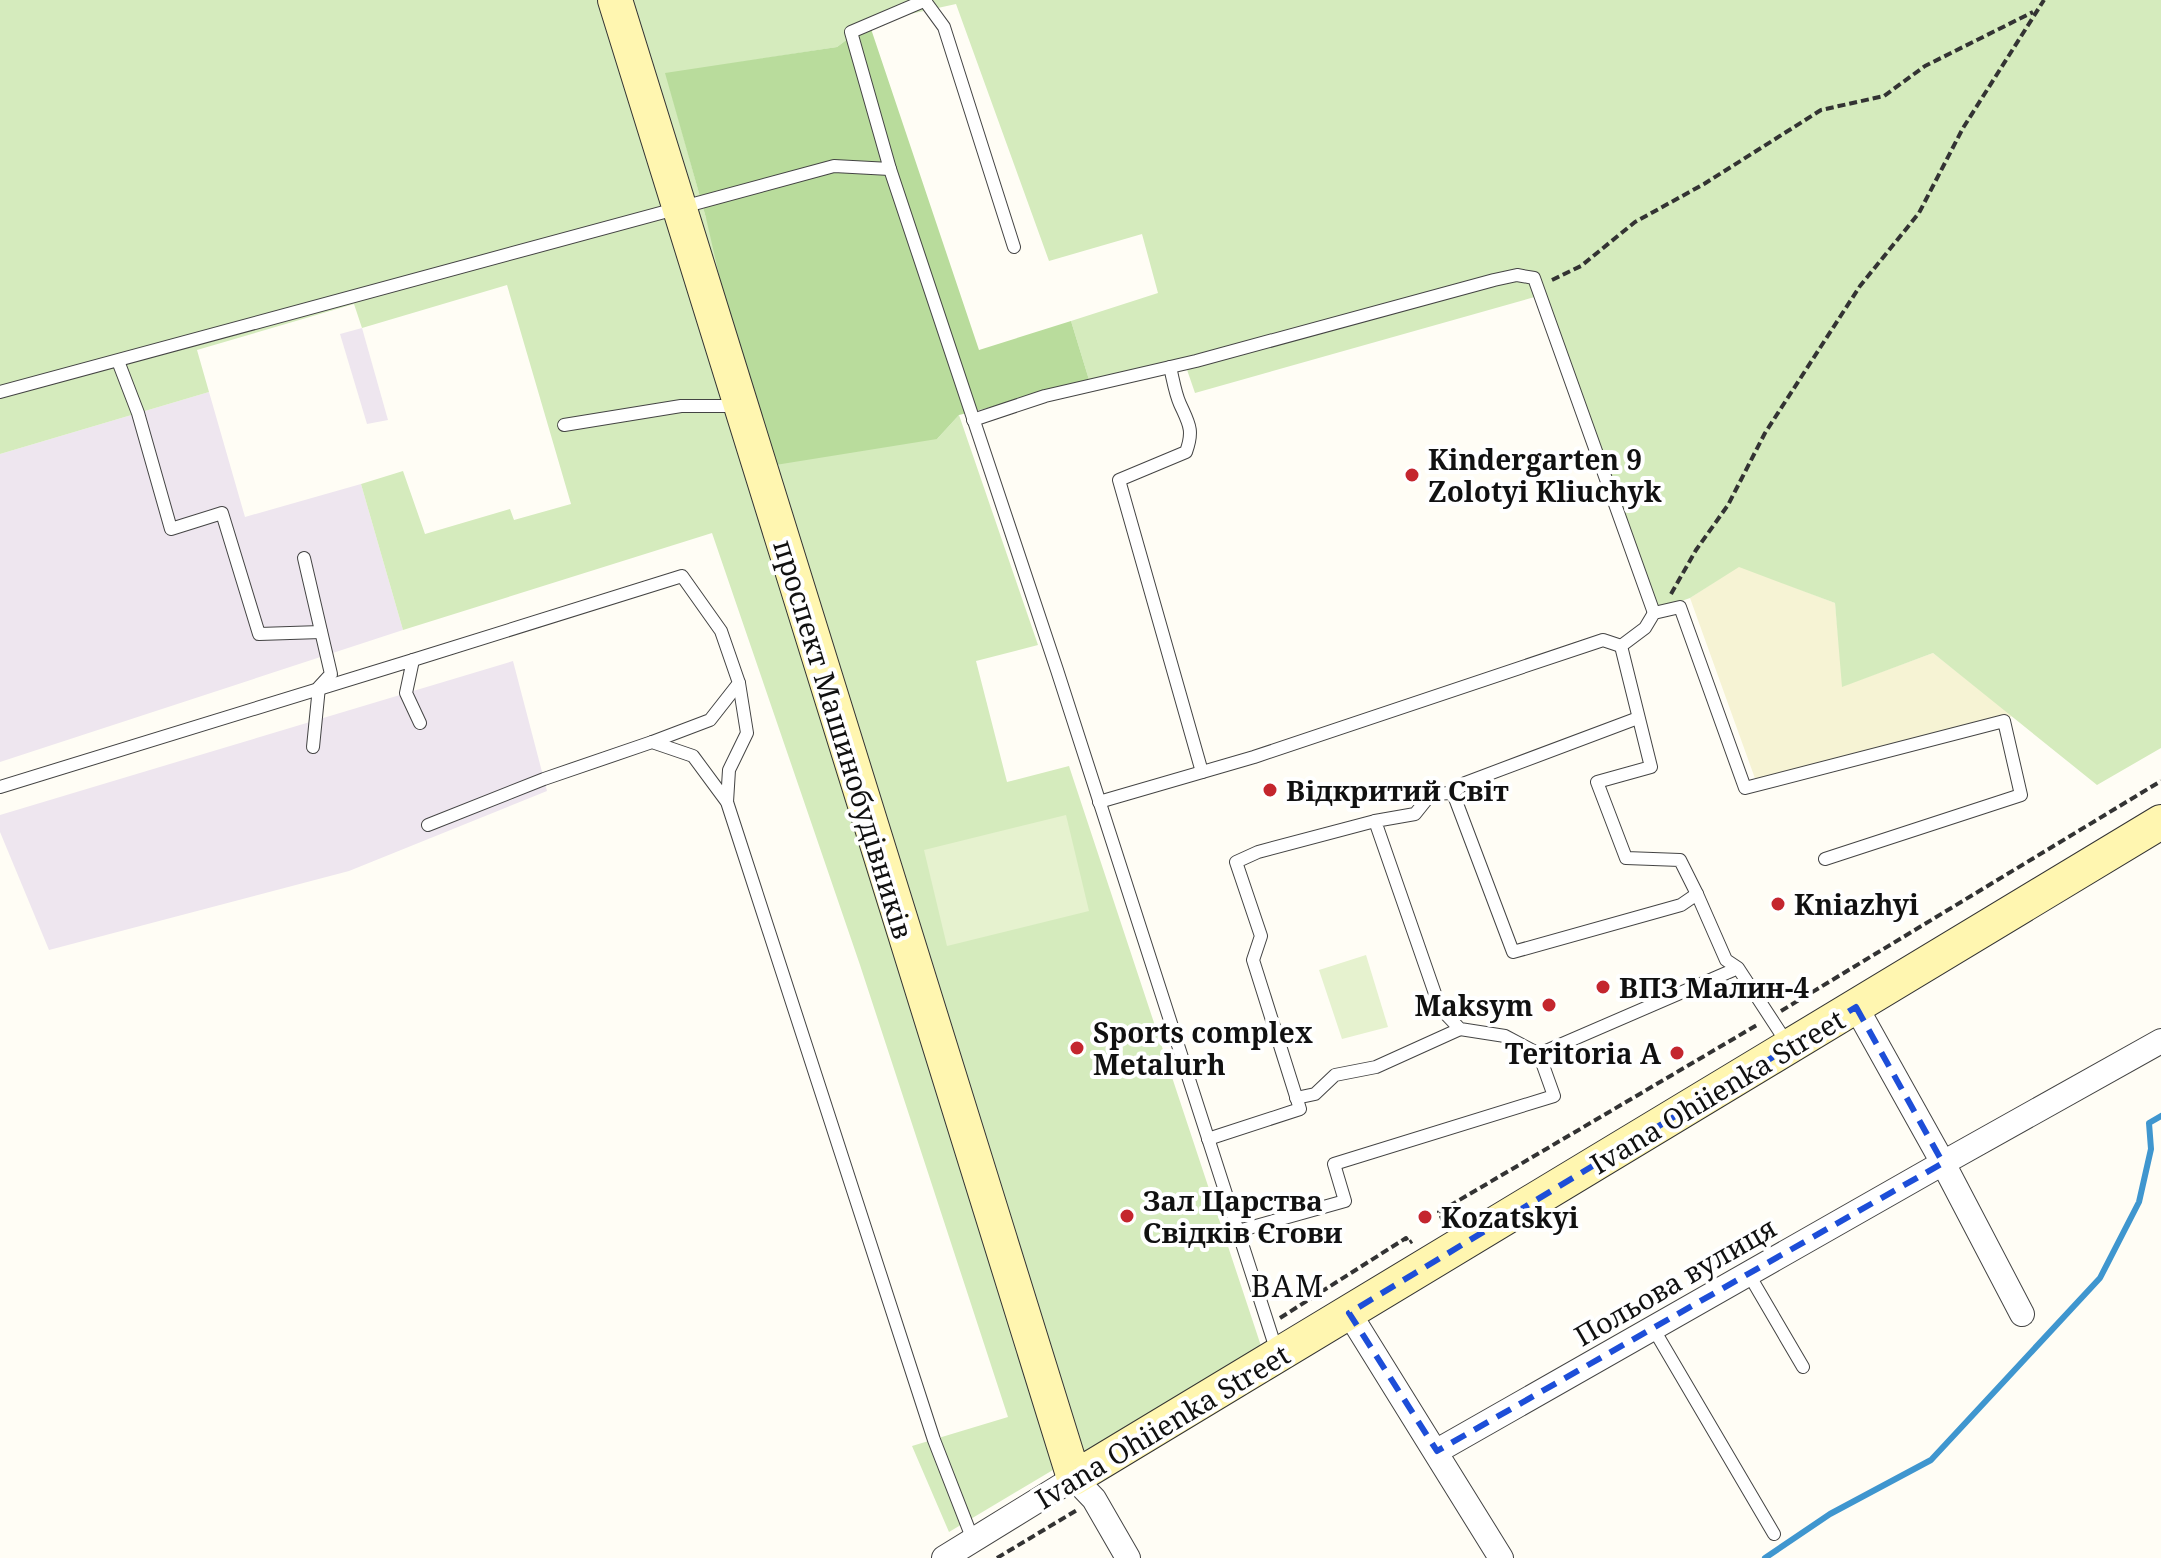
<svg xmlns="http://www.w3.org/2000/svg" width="2161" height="1558" font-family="'Noto Serif',serif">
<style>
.industrial{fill:#eee6ef}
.farmland{fill:#f6f3d4}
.green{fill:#d5ebbd}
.forest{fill:#b9dc9c}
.pitch{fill:#e6f2cf}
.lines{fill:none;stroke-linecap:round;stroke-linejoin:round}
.stream{stroke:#3f96cf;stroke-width:6}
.lane-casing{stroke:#444;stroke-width:14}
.street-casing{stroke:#444;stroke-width:26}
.secondary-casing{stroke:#333;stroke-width:36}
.path{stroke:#333;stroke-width:4;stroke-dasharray:8 4;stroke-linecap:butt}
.lane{stroke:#fff;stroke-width:12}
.street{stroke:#fff;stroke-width:24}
.secondary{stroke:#fff6b0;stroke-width:34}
.marked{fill:none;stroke:#1d4ed8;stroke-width:6;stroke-dasharray:16 10;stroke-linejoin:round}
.poi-dot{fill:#c4262e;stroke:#fff;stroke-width:3}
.labels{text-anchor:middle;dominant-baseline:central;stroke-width:8;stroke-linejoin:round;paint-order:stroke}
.poi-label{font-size:28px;font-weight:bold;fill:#111;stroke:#fff;text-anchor:start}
.street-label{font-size:28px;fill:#111;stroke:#fff}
.neighbourhood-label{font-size:30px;letter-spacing:2px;fill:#111;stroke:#fff}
</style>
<rect width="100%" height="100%" fill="#fffdf5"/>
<g class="industrial">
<path d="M 362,328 L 388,420 L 367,424 L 340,334 Z"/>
<path d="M 209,392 L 245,517 L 361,484 L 403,630 L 0,762 L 0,454 Z"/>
<path d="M 513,661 L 547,791 L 349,871 L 49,950 L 0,832 L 0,815 Z"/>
</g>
<path class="farmland" d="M 1739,566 L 1835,603 L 1843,686 L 1933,653 L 2013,716 L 1757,784 L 1690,598 Z"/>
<path class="green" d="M 0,0 L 2161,0 L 2161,748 L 2097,785 L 1933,653 L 1842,687 L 1835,603 L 1739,567 L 1690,598 L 1656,610 L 1538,296 L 1195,393 L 1184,361 L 1090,383 L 1071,321 L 1158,293 L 1142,234 L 1049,261 L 956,4 L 869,23 L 837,47 L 666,74 L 706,218 L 937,439 L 959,415 L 1038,645 L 976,661 L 1007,782 L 1069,766 L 1261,1346 L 949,1532 L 912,1446 L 1008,1417 L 860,965 L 712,533 L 403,630 L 361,484 L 403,471 L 425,534 L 510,509 L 514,520 L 571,504 L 507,285 L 362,328 L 354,304 L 197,350 L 209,392 L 0,454 Z"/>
<path class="forest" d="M 869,23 L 979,350 L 1071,321 L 1090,383 L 959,415 L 937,439 L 763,467 L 706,218 L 665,73 L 837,47 Z"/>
<g class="pitch">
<path d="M 1066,815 L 1089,911 L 947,946 L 924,850 Z"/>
<path d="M 1366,955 L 1388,1027 L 1342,1039 L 1319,970 Z"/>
</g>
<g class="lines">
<path class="stream" d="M 1765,1558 L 1830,1514 L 1931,1460 L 2100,1278 L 2139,1202 L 2151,1149 L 2149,1123 L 2161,1116"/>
<g class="lane-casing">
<g id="lane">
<path d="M 925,1 L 944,27 L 1014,247"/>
<path d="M 890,169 L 1057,670 L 1277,1352"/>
<path d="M 118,361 L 138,413 L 171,529 L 222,513 L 259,634 L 321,632"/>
<path d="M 1170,367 C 1173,379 1175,393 1180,404 C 1189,424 1194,430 1186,452 L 1119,480 L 1202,772"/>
<path d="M 0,392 L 834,166 L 890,169 L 851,32 L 926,0"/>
<path d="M 973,420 L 1045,396 L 1196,361 L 1494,280 L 1517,275 L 1534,278 L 1654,613"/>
<path d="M 564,425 L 681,406 L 738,406"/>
<path d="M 304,558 L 331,674 L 319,687 L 313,747"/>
<path d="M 413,660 L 682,576 L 721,631 L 739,683 L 710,720 L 652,742"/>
<path d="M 0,787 L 413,660 L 406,693 L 420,723"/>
<path d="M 1453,793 L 1465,783 L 1638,718"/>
<path d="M 727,802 L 729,770 L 747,733 L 739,683"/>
<path d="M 1099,802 L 1254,757 L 1603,640 L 1621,646"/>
<path d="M 428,825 L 544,779 L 652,742 L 693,756 L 727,802 L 934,1440 L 973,1540"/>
<path d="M 1697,894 L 1680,860 L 1626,858 L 1597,782 L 1651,767 L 1621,646 L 1645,628 L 1654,613 L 1680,607 L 1745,788 L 2004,721 L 2021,795 L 1825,859"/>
<path d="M 1738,968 L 1539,1054 L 1505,1036 L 1460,1029 L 1440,1008 L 1375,821 L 1415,814 L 1431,794 L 1453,793 L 1513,952 L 1681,905 L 1697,894 L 1726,960 L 1738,968 L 1789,1046"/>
<path d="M 1296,1098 L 1315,1094 L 1335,1075 L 1376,1067 L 1460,1029"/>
<path d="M 1208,1139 L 1300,1109 L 1253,960 L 1261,936 L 1236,862 L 1258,852 L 1375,821"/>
<path d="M 1238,1231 L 1345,1201 L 1334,1164 L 1554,1096 L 1539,1054"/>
<path d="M 1748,1273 L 1803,1367"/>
<path d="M 1653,1328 L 1774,1534"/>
</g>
</g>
<g class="street-casing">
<g id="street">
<path d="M 1349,1313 L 1501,1558"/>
<path d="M 2022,1314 L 1943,1163 L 2161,1041"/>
<path d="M 1437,1451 L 1943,1163 L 1856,1007"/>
<path d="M 944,1558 L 1074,1478 L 1094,1499 L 1128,1558"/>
</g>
</g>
<g class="secondary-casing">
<path id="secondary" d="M 615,0 L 1074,1478 L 2161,822"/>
</g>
<g class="path">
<path d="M 1552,280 L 1581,266 L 1635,222 L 1704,184 L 1821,110 L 1884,96 L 1925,66 L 2033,12"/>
<path d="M 1671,594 L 1696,550 L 1728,505 L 1765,433 L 1860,286 L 1919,213 L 1963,128 L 2044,0"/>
<path d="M 1781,1011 L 2161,781"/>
<path d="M 1444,1223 L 1439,1212 L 1757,1025"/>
<path d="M 1280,1318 L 1406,1238 L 1409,1243 L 1412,1241"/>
<path d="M 997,1558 L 1077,1510"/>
</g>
<use href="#lane" class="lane"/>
<use href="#street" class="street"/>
<use href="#secondary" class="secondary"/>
</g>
<path class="marked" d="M 1856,1007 L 1943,1163 L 1437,1451 L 1349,1313 Z"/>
<g class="poi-dot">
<circle cx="1412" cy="475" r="8"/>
<circle cx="1270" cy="790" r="8"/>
<circle cx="1778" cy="904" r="8"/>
<circle cx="1603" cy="987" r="8"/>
<circle cx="1549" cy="1005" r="8"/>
<circle cx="1077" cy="1048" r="8"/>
<circle cx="1677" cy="1053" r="8"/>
<circle cx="1127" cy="1216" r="8"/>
<circle cx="1425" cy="1217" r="8"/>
</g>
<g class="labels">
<g class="poi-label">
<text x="1428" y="459">Kindergarten 9<tspan x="1428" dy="32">Zolotyi Kliuchyk</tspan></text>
<text x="1286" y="790">Відкритий Світ</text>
<text x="1794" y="904">Kniazhyi</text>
<text x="1619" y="987">ВПЗ Малин-4</text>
<text x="1533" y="1005" text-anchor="end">Maksym</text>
<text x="1093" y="1032">Sports complex<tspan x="1093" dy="32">Metalurh</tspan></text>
<text x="1661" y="1053" text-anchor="end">Teritoria A</text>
<text x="1143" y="1200">Зал Царства<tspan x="1143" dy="32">Свідків Єгови</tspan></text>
<text x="1441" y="1217">Kozatskyi</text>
</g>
<g class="street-label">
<text transform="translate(844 739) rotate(73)">проспект Машинобудівників</text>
<text transform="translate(1717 1091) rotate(-31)">Ivana Ohiienka Street</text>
<text transform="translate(1675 1281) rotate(-30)">Польова вулиця</text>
<text transform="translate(1162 1426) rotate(-31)">Ivana Ohiienka Street</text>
</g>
<g class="neighbourhood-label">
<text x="1288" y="1285">BAM</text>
</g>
</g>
</svg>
